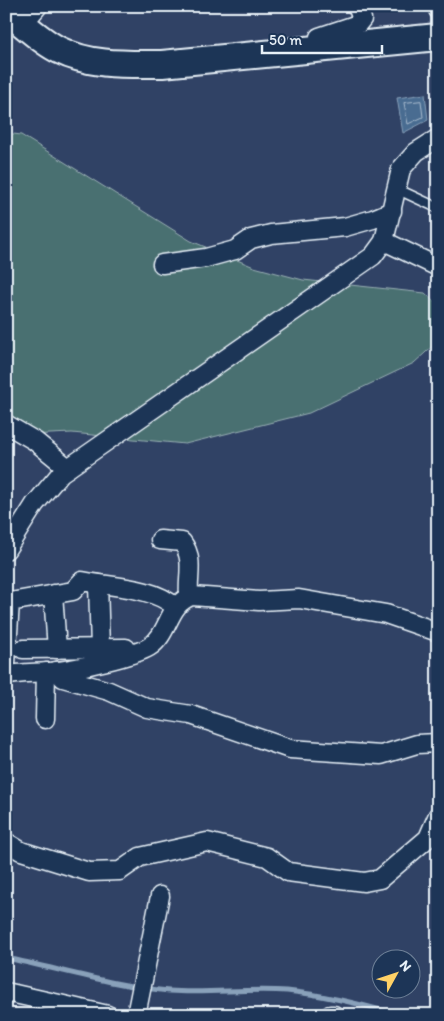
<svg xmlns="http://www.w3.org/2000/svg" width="444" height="1021" font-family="Itim,sans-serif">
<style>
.green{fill:#4a6f71;stroke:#99b0b4}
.water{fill:#4a6c91;stroke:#89a1ba}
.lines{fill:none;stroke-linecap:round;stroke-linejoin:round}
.shore{stroke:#a9bccf;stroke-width:1}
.stream{stroke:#89a1ba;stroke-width:5}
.lane-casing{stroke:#e8f1f8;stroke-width:12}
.street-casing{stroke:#e8f1f8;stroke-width:21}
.secondary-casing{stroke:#e8f1f8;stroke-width:30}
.lane{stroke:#1d3557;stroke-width:9}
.street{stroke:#1d3557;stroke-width:18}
.secondary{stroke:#1d3557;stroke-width:26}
</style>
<rect width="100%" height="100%" fill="#304265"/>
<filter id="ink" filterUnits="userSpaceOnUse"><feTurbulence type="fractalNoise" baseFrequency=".02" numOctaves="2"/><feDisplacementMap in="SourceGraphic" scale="10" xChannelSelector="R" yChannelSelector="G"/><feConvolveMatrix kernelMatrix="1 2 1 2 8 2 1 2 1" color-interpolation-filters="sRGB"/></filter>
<g filter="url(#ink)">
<path class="green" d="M 6,133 L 21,135 L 191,241 L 254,267 L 303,280 L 425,293 L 438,305 L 437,342 L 414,363 L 309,413 L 185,444 L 72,433 L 6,436 Z"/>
<path class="water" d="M 425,94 L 428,120 L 403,133 L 397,98 Z"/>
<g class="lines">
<path class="shore" d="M 421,101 L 423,117 L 408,124 L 404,103 Z"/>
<path class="stream" d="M 6,958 C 60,969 114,986 169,991 C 208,994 248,988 287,991 C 325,995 361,1004 398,1015"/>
<g class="lane-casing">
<path id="lane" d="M 397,189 L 438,208"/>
</g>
<g class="street-casing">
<g id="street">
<path d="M 437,6 L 438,10"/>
<path d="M 23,24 L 38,6"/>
<path d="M 320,49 L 319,37 L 358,24 L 362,19 L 357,6"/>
<path d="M 384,241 L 438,267"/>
<path d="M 162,264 L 206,258 L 235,250 L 251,239 L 271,234 L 345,227 L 373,219 L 392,211"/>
<path d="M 6,424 L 35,441 L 68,468"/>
<path d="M 160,540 L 182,542 C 195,559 187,577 189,596"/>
<path d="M 6,550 L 35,504 L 61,473 L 373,256 L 384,241 L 401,169 L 416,152 L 438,138"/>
<path d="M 98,584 L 100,648"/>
<path d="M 53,594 L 57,649"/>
<path d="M 23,649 L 126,648"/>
<path d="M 6,664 L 10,602 L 73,591 L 82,581 C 110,587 155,587 175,607"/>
<path d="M 57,671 L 63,678 L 109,691 L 147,708 L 191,715 L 290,749 L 381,755 L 417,744 L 438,743"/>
<path d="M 6,676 C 22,671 40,674 56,671 C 76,669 134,656 149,647 C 170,634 167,604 192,596 L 259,601 L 299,599 L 386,614 L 438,632"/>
<path d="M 45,719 L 46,672"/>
<path d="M 6,842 L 21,851 L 89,872 L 120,871 L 140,857 L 207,842 L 267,857 L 288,872 L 364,882 L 380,879 L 428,838 L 438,815"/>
<path d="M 6,992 L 108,1015"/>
<path d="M 136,1015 L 160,896"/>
<path d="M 330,1015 L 334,1015"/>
</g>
</g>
<g class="secondary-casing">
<path id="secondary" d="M 6,11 C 23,23 40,41 59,50 C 91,66 127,64 162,64 L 438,37"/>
</g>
<use href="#lane" class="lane"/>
<use href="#street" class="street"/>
<use href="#secondary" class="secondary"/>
</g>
</g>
<rect width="444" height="1021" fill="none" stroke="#1d3557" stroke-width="25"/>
<rect x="12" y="12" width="419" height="996" fill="none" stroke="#e8f1f8" stroke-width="2" filter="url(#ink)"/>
<g transform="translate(396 974) rotate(50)"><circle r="24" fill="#1d3557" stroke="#6e8097"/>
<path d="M0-4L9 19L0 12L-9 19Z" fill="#ffd166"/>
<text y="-8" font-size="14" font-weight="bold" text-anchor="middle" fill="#e8f1f8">N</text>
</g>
<path d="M262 45v8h120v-8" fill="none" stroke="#e8f1f8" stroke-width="2.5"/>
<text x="269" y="45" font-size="15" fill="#e8f1f8" stroke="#1d3557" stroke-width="4" paint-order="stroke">50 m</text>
</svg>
